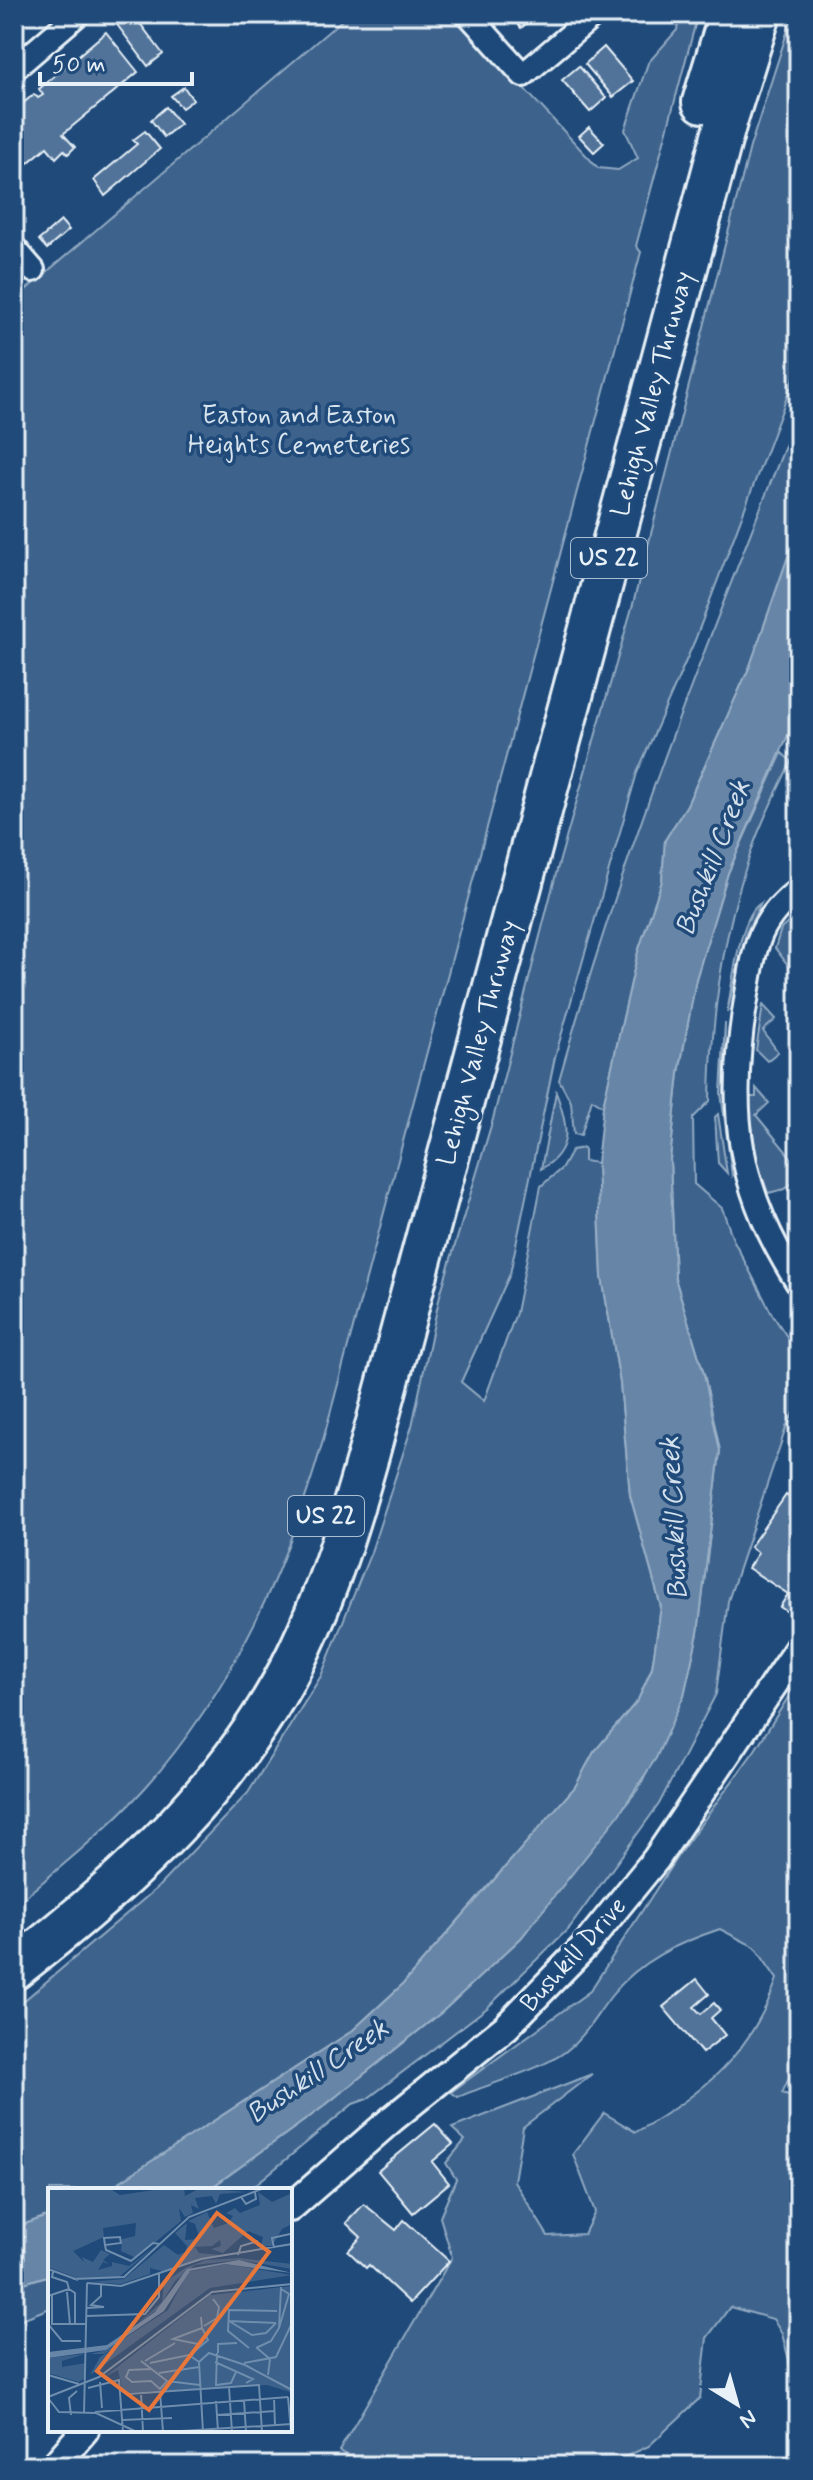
<svg xmlns="http://www.w3.org/2000/svg" width="813" height="2480" font-family="Mynerve,sans-serif">
<style>
.green{fill:#3c628c;stroke:#92aac2;stroke-width:2}
.water{fill:#6685a7;stroke:#9ab0c7;stroke-width:2}
.building{fill:#517399;stroke:#e8f1f8;stroke-width:2}
.lines{fill:none;stroke-linecap:round;stroke-linejoin:round}
.minor-casing{stroke:#e8f1f8;stroke-width:28}
.tertiary-casing{stroke:#e8f1f8;stroke-width:32}
.motorway-casing{stroke:#e8f1f8;stroke-width:46}
.minor{stroke:#1f4a7a;stroke-width:22}
.tertiary{stroke:#1f4a7a;stroke-width:26}
.motorway{stroke:#1f4a7a;stroke-width:40}
.labels{text-anchor:middle;dominant-baseline:central;stroke-width:7;stroke-linejoin:round;paint-order:stroke}
.shield{fill:#1f4a7a;stroke:#acbfd2;stroke-width:2}
.shield-label{font-size:24px;font-weight:bold;fill:#e8f1f8}
.street-label{font-size:26px;fill:#e8f1f8;stroke:#1f4a7a}
.park-label{font-size:26px;fill:#d7e3ed;stroke:#1f4a7a}
.water-label{font-size:28px;font-style:italic;fill:#d4e1ec;stroke:#1f4a7a}
.inset-road{fill:none;stroke:#6f8dac;stroke-width:2}
.view{fill:#e8773b;fill-opacity:0.15;stroke:#e8773b;stroke-width:4}
.inset-edge{fill:none;stroke:#e8f1f8;stroke-width:4}
</style>
<rect width="100%" height="100%" fill="#1f4a7a"/>
<filter id="ink" filterUnits="userSpaceOnUse"><feTurbulence type="fractalNoise" baseFrequency=".0125" numOctaves="2"/><feDisplacementMap in="SourceGraphic" scale="16" xChannelSelector="R" yChannelSelector="G"/><feConvolveMatrix kernelMatrix="1 2 1 2 8 2 1 2 1" color-interpolation-filters="sRGB"/></filter>
<g filter="url(#ink)">
<g class="green">
<path d="M 349,14 L 455,14 L 598,168 L 618,170 L 638,158 L 625,130 L 648,63 L 677,30 L 680,14 L 698,14 L 636,246 L 641,252 L 322,1444 C 285,1571 234,1688 145,1788 C 105,1832 59,1868 14,1906 L 14,300 Z"/>
<path d="M 793,14 L 799,14 L 799,365 L 695,640 L 637,773 L 555,1057 L 510,1274 L 461,1382 L 484,1401 L 516,1313 L 541,1186 L 562,1168 L 572,1150 L 584,1148 L 584,1161 L 597,1163 L 602,1277 L 620,1383 L 630,1495 L 661,1607 L 652,1668 L 638,1700 L 594,1752 L 575,1787 L 403,1984 L 352,2031 L 118,2185 L 107,2190 L 50,2190 L 50,2215 L 14,2228 L 14,2009 L 157,1888 L 248,1793 L 321,1676 L 371,1552 L 412,1426 L 440,1295 L 493,1119 L 557,870 L 633,604 L 750,147 Z"/>
<path d="M 799,411 L 799,525 L 750,666 L 687,805 L 665,840 L 662,881 L 638,952 L 603,1106 L 592,1099 L 581,1135 L 574,1134 L 571,1102 L 559,1080 C 623,851 711,632 799,411 Z"/>
<path d="M 782,753 L 791,761 C 778,791 761,821 751,852 C 723,932 711,1017 710,1101 L 693,1118 L 694,1184 L 722,1208 L 733,1239 L 772,1314 L 799,1355 L 799,1405 L 787,1425 L 728,1601 L 716,1694 L 659,1804 L 570,1927 L 487,2008 L 367,2099 L 353,2104 L 249,2190 L 208,2190 L 319,2110 L 442,2012 L 521,1938 L 639,1788 L 684,1695 L 698,1633 L 720,1451 L 704,1374 L 675,1278 L 670,1159 L 679,1073 L 696,979 L 728,873 Z"/>
<path d="M 761,903 L 746,933 L 727,1013 C 732,987 739,915 761,903 Z"/>
<path d="M 790,921 L 799,932 L 799,956 L 788,965 L 775,948 L 781,929 Z"/>
<path d="M 763,1005 L 776,1019 L 763,1031 L 778,1052 L 767,1061 L 756,1050 Z"/>
<path d="M 725,1023 L 724,1092 L 735,1172 L 732,1176 L 721,1093 Z"/>
<path d="M 756,1088 L 769,1103 L 756,1115 L 799,1167 L 799,1178 L 785,1189 L 768,1193 L 757,1161 L 748,1097 L 756,1097 Z"/>
<path d="M 556,1092 C 568,1125 574,1150 541,1169 Z"/>
<path d="M 718,1114 L 727,1173 L 718,1163 L 715,1117 Z"/>
<path d="M 799,1680 L 799,2057 L 782,2093 L 799,2098 L 799,2397 L 782,2334 L 773,2319 L 730,2307 L 707,2338 L 700,2398 L 649,2446 L 616,2461 L 614,2466 L 366,2466 L 339,2451 L 452,2257 L 440,2217 L 456,2179 L 446,2163 L 465,2140 L 452,2128 L 592,2074 L 523,2127 L 514,2181 L 548,2236 L 584,2234 L 595,2212 L 573,2154 L 604,2113 L 636,2132 C 703,2094 751,2054 777,1979 L 755,1947 L 720,1929 C 678,1943 640,1960 612,1995 C 596,2015 586,2036 565,2052 C 542,2069 486,2085 458,2097 L 451,2092 L 590,1991 L 679,1854 L 755,1750 Z"/>
<path d="M 50,2275 L 50,2308 L 14,2322 L 14,2286 Z"/>
</g>
<g class="water">
<path d="M 799,525 L 799,710 L 728,873 L 696,979 L 679,1073 L 670,1159 L 675,1278 L 704,1374 L 720,1451 L 698,1633 L 684,1695 L 656,1758 L 618,1816 L 521,1938 L 442,2012 L 319,2110 L 208,2190 L 107,2190 L 352,2031 L 403,1984 L 575,1787 L 594,1752 L 638,1700 L 652,1668 L 661,1607 L 630,1495 L 620,1383 L 602,1277 L 597,1163 L 603,1106 L 638,952 L 662,881 L 665,840 L 687,805 L 750,666 Z"/>
<path d="M 50,2215 L 50,2275 L 14,2286 L 14,2228 Z"/>
</g>
<g class="building">
<path d="M 14,14 L 29,14 L 14,27 Z"/>
<path d="M 125,14 L 133,14 L 163,54 L 148,66 L 115,22 Z"/>
<path d="M 510,14 L 538,14 L 521,28 Z"/>
<path d="M 106,32 L 138,72 L 63,134 L 75,147 L 68,154 L 64,150 L 56,158 L 47,147 L 18,171 L 20,174 L 14,180 L 14,111 L 34,94 L 38,98 L 43,95 L 39,89 Z"/>
<path d="M 604,47 L 633,81 L 613,97 L 585,64 Z"/>
<path d="M 579,66 L 606,98 L 590,112 L 562,80 Z"/>
<path d="M 184,87 L 193,100 L 182,108 L 171,96 Z"/>
<path d="M 166,107 L 180,124 L 164,137 L 151,120 Z"/>
<path d="M 589,127 L 604,143 L 594,152 L 579,136 Z"/>
<path d="M 145,131 L 160,149 L 105,196 L 94,180 L 137,144 L 133,140 Z"/>
<path d="M 61,221 L 69,230 L 47,249 L 39,240 Z"/>
<path d="M 799,912 L 799,932 L 789,919 Z"/>
<path d="M 795,1489 L 799,1492 L 799,1581 L 796,1585 L 799,1605 L 792,1615 L 780,1607 L 788,1594 L 748,1568 L 758,1553 L 750,1547 L 786,1495 L 790,1498 Z"/>
<path d="M 697,1979 L 709,1994 L 694,2007 L 701,2014 L 714,2003 L 720,2010 L 711,2018 L 725,2035 L 702,2053 L 663,2007 Z"/>
<path d="M 435,2124 L 453,2144 L 432,2162 L 449,2183 L 413,2213 L 378,2171 Z"/>
<path d="M 364,2204 L 396,2230 L 404,2220 L 449,2261 L 410,2303 L 369,2265 L 366,2268 L 348,2251 L 361,2237 L 346,2223 Z"/>
</g>
<g class="lines">
<g class="minor-casing">
<g id="minor">
<path d="M 468,14 L 523,75 L 595,14"/>
<path d="M 14,69 L 78,14"/>
<path d="M 14,248 L 33,270"/>
<path d="M 799,889 C 755,923 755,949 746,1000 C 727,1111 737,1190 799,1285"/>
</g>
</g>
<g class="tertiary-casing">
<g id="tertiary">
<path d="M 290,2208 L 392,2119 L 506,2027 L 585,1946 L 656,1859 L 799,1647"/>
<path d="M 54,2466 L 85,2430"/>
</g>
</g>
<g class="motorway-casing">
<g id="motorway">
<path d="M 703,102 L 730,14"/>
<path d="M 14,1969 C 127,1881 236,1783 299,1651 C 329,1588 349,1523 368,1456 L 726,122 L 760,14"/>
</g>
</g>
<use href="#minor" class="minor"/>
<use href="#tertiary" class="tertiary"/>
<use href="#motorway" class="motorway"/>
</g>
</g>
<g class="labels">
<g class="shield">
<rect x="571" y="538" width="76" height="40" rx="6"/>
<rect x="288" y="1496" width="76" height="40" rx="6"/>
</g>
<g class="shield-label">
<text x="609" y="558">US 22</text>
<text x="326" y="1516">US 22</text>
</g>
<g class="street-label">
<text transform="translate(653 394) rotate(-75)">Lehigh Valley Thruway</text>
<text transform="translate(479 1043) rotate(-75)">Lehigh Valley Thruway</text>
<text transform="translate(574 1955) rotate(-48)">Bushkill Drive</text>
</g>
<g class="park-label">
<text x="299" y="416">Easton and Easton<tspan x="299" dy="30">Heights Cemeteries</tspan></text>
</g>
<g class="water-label">
<text transform="translate(714 858) rotate(-69)">Bushkill Creek</text>
<text transform="translate(675 1518) rotate(-93)">Bushkill Creek</text>
<text transform="translate(318 2072) rotate(-34)">Bushkill Creek</text>
</g>
</g>
<g transform="translate(48 2188)">
<rect width="244" height="244" fill="#1f4a7a"/>
<path d="M 0,0 L 61,0 L 72,7 L 120,0 L 136,0 L 137,8 L 152,0 L 198,4 L 172,6 L 168,16 L 164,8 L 147,10 L 151,21 L 143,17 L 145,25 L 137,29 L 131,20 L 133,33 L 88,70 L 73,63 L 74,51 L 87,48 L 88,35 L 55,40 L 56,49 L 25,63 L 36,74 L 34,69 L 45,74 L 53,62 L 62,66 L 55,72 L 61,76 L 55,74 L 50,82 L 64,78 L 64,74 L 81,78 L 109,57 L 71,89 L 29,90 L 0,79 ZM 210,4 L 224,14 L 244,5 L 244,43 L 242,37 L 234,41 L 224,58 L 213,58 L 215,49 L 200,43 L 175,65 L 163,61 L 173,58 L 172,52 L 164,58 L 147,59 L 151,65 L 173,67 L 114,83 L 102,80 L 102,86 L 73,96 L 42,94 L 76,91 L 116,57 L 130,67 L 137,64 L 139,58 L 127,45 L 139,35 L 137,52 L 152,51 L 147,36 L 140,33 L 159,24 L 166,40 L 180,35 L 185,28 L 178,25 L 187,20 L 192,25 L 212,17 ZM 191,70 L 244,76 L 244,81 L 191,72 L 147,77 L 127,93 L 110,121 L 88,137 L 114,114 L 116,95 L 137,80 L 158,72 ZM 177,76 L 244,87 L 162,100 L 42,187 L 52,169 L 76,155 L 56,166 L 42,166 L 58,162 L 120,122 L 140,84 ZM 244,98 L 244,221 L 242,204 L 219,197 L 75,205 L 70,182 L 55,190 L 162,107 ZM 37,166 L 14,173 L 14,179 L 38,175 L 37,190 L 31,194 L 0,185 L 0,170 Z" fill="#3c628c"/>
<path d="M 191,72 L 244,85 L 177,76 L 142,83 L 116,123 L 58,162 L 0,170 L 0,164 L 59,157 L 107,124 L 139,81 Z" fill="#6685a7"/>
<path class="inset-road" d="M 193,9 L 198,16 L 208,11 L 207,4M 57,57 L 56,50 L 72,49 L 73,55 L 57,57 L 58,62 L 83,73 L 105,55 L 112,56M 226,60 L 224,50 L 242,46M 190,67 L 193,58 L 210,53M 0,81 L 30,92M 25,91 L 76,89 L 141,29 L 216,0M 39,95 L 73,98 L 153,71 L 244,56M 21,101 L 27,105 L 27,136M 19,104 L 22,137M 4,107 L 4,136 L 38,136M 0,108 L 21,101 L 19,94 L 4,89 L 5,84M 39,120 L 56,119 L 43,117 L 53,108 L 53,97M 39,128 L 97,126 L 111,109 L 111,85M 181,133 L 204,147 L 218,145 L 228,135M 181,133 L 228,135M 0,136 L 14,153 L 33,153M 156,138 L 169,130 L 171,119 L 165,111M 231,140 L 241,106 L 233,101M 150,156 L 125,151 L 154,140 L 153,129M 201,160 L 180,143 L 181,122 L 229,123M 208,160 L 223,153 L 231,140 L 233,99M 209,160 L 222,171 L 220,187M 169,165 L 168,197 L 183,195 L 188,184M 170,165 L 170,156 L 189,155M 142,167 L 160,152 L 154,140M 93,173 L 119,193M 97,173 L 127,155M 167,174 L 205,191 L 198,195M 102,175 L 141,167 L 151,174M 196,175 L 228,169 L 244,135M 104,181 L 81,182 L 78,189 L 84,194 L 103,193 L 112,201 L 119,193 L 152,197M 111,185 L 151,179M 0,187 L 31,196M 52,194 L 54,220M 181,199 L 184,244M 40,200 L 71,192 L 75,244M 112,203 L 115,244M 93,205 L 95,244M 80,206 L 211,197 L 214,244M 0,209 L 51,189 L 164,104 L 244,96M 240,209 L 243,244M 0,210 L 11,224 L 48,225 L 89,244M 226,210 L 227,237M 196,212 L 198,244M 168,213 L 170,243M 47,224 L 240,209M 36,226 L 39,95M 23,227 L 21,210 L 29,203M 168,227 L 227,223M 74,232 L 124,230M 117,244 L 244,236M 155,244 L 151,174 L 161,165 L 197,177 L 244,202"/>
<path class="view" d="M 169,25 L 221,64 L 101,222 L 49,183 Z"/>
<rect width="244" height="244" class="inset-edge"/>
</g>
<rect width="813" height="2480" fill="none" stroke="#1f4a7a" stroke-width="48"/>
<rect x="24" y="24" width="765" height="2432" fill="none" stroke="#e8f1f8" stroke-width="3" filter="url(#ink)"/>
<g transform="translate(737 2404) rotate(143)" stroke="#1f4a7a" stroke-width="6" paint-order="stroke">
<path d="M0-6L14 30L0 20L-14 30Z" fill="#e8f1f8"/>
<text y="-12" font-size="22" font-weight="bold" text-anchor="middle" fill="#e8f1f8">N</text>
</g>
<path d="M40 72v12h152v-12" fill="none" stroke="#e8f1f8" stroke-width="4"/>
<text x="52" y="72" font-size="24" fill="#e8f1f8" stroke="#1f4a7a" stroke-width="6" paint-order="stroke">50 m</text>
</svg>
